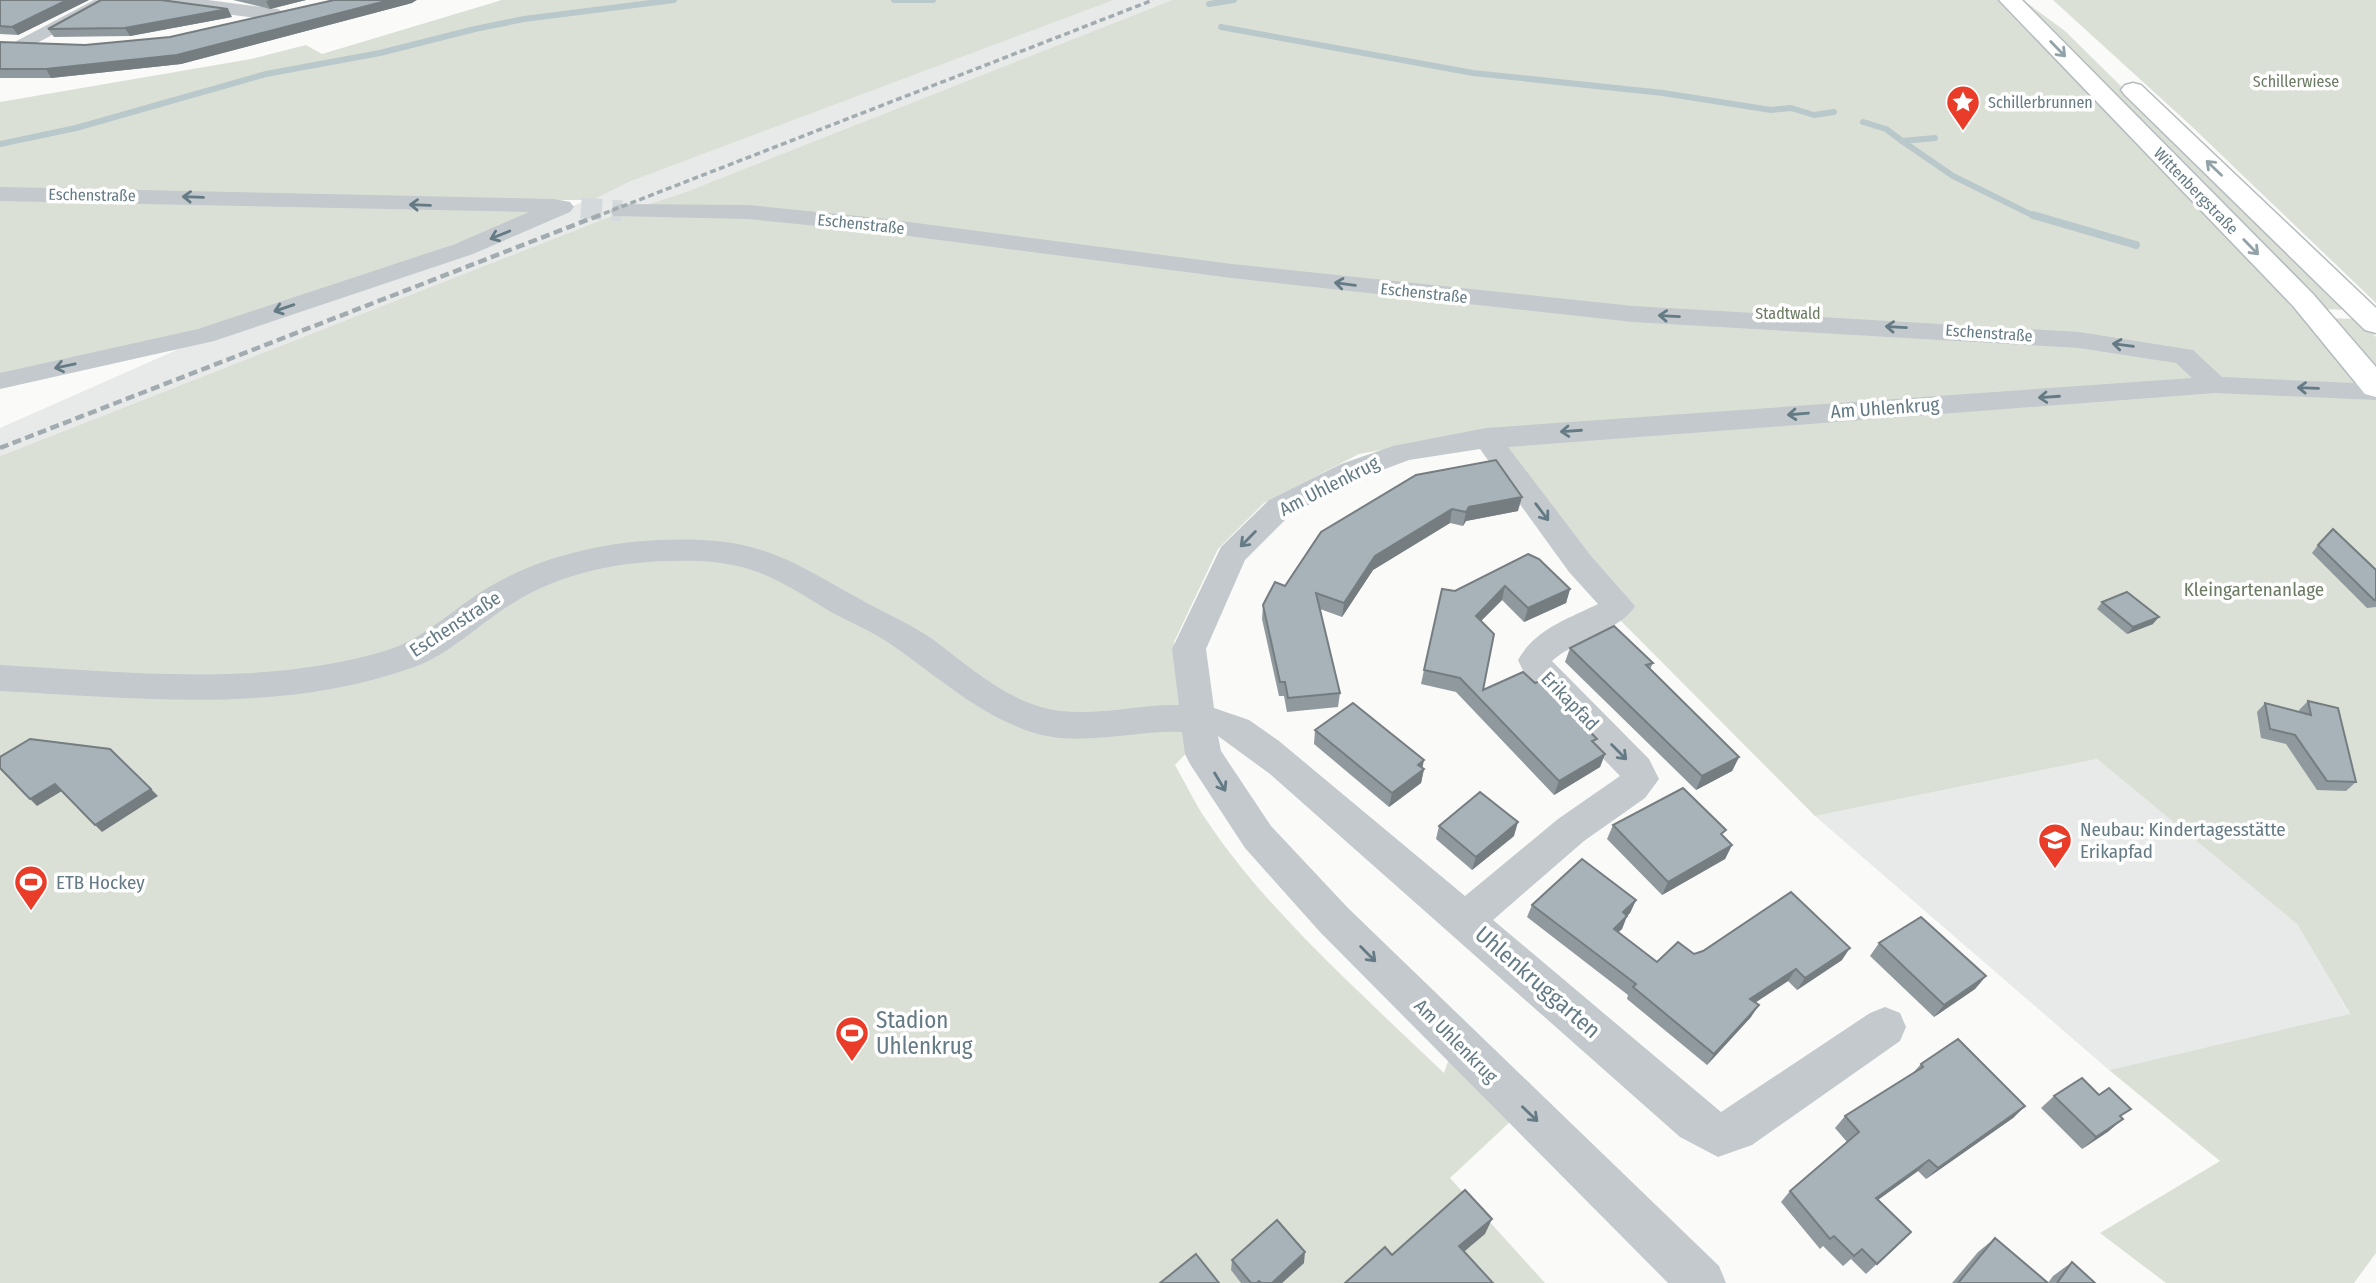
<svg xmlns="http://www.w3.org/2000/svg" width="2376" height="1283" font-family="'Fira Sans Condensed',sans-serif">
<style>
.built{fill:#e8eae9}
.green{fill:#dbe0d7}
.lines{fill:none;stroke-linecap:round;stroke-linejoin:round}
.stream-far1{stroke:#b9c8ca;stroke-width:6}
.stream{stroke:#b9c8ca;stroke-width:8}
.minor-tunnel{stroke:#d4dadb;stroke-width:21;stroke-dasharray:21 10;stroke-linecap:butt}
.major-casing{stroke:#b4bbbe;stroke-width:3}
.minor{fill:#c3c9cc;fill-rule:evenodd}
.major{fill:#fff;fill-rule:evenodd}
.rail-far1{stroke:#a2acb0;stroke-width:3.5;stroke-dasharray:6 3.5;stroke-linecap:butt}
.rail{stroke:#a2acb0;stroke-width:4.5;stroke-dasharray:9 4.5;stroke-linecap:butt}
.wall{fill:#909a9e}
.shaded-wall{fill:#757d81}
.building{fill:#a7b3b8;stroke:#757d81;stroke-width:2}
.oneway{stroke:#92a2a9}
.oneway2{stroke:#647a84}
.labels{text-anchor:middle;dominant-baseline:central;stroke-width:7;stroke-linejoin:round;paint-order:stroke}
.far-park-label{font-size:16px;fill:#6b7b63;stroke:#fff}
.far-poi-label{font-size:16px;fill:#647a84;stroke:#fff;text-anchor:start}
.far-street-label{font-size:16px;fill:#647a84;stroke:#fff}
.street-label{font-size:19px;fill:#647a84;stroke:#fff}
.park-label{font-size:19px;fill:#6b7b63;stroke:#fff}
.poi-label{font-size:19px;fill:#647a84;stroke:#fff;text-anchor:start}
.near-street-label{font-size:23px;fill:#647a84;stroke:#fff}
.near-poi-label{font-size:23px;fill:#647a84;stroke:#fff;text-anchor:start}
</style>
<rect width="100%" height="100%" fill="#fafaf8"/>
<g class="built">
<path d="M 1114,0 L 1172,0 L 683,193 L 609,217 L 0,456 L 0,428 L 206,337 L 463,253 L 629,182 Z"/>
<path d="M 2097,759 L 2297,924 L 2350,1015 L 2109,1070 L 1815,816 Z"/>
</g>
<g class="green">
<path d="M 502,0 L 1114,0 L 629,182 L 592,200 L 557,200 L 529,217 L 206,334 L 0,379 L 0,102 L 251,59 L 306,45 L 322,54 Z"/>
<path d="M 1172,0 L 1997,0 L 2214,221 L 2376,400 L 2376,1253 L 2354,1283 L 2166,1283 L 2100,1233 L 2220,1161 L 2109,1070 L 2350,1014 L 2297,924 L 2097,759 L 1815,816 L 1622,622 L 1486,431 L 1359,454 L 1264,503 L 1218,549 L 1174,642 L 1192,747 L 1175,765 C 1186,784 1195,804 1207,821 C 1266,910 1366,998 1444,1073 L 1452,1050 L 1511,1121 L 1450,1178 L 1545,1283 L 0,1283 L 0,456 L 609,217 L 683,193 Z"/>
<path d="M 2017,0 L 2023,0 L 2065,31 L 2348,310 L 2323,309 Z"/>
<path d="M 2053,0 L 2376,0 L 2376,303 L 2187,122 Z"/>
<path d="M 2326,318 L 2358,319 L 2376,337 L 2376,365 L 2370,365 Z"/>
</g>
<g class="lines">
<g class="stream-far1">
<path d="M 894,0 L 933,0"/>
<path d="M 1209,4 L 1234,0"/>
<path d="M 1221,27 L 1473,73 L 1663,93 L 1771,110 L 1791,108 L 1814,115 L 1834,112"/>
<path d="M 1863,122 L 1886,129 L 1902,141 L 1935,138"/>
<path d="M 1902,141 L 1953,176 L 2036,217"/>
<path d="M 0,144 L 76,128 L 266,74 L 380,53 L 475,29 L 524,19 L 674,0"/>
</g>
<path class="stream" d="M 2033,215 L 2136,245"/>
<path class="minor-tunnel" d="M 581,208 L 622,211"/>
<g class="major-casing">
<g id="major">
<path d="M 1999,0 L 2022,0 L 2313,294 L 2376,367 L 2376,397 L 2365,394 L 2293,306 Z"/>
<path d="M 2133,83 L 2141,85 L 2376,308 L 2376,333 L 2365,330 L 2125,95 L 2121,90 L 2125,85 Z"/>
</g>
</g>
<g class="minor">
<path d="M 94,0 L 117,0 L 26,49 L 12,49 L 9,45 Z"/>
<path d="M 157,0 L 208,0 L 278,9 L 287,15 L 278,21 L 166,6 Z"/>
<path d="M 0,187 L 554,199 L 570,202 L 574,207 L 570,212 L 473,254 L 214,341 L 0,389 L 0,373 L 198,329 L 455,244 L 529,212 L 0,201 Z"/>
<path d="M 622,204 L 748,205 L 878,218 L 1232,264 L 1633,306 L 2079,332 L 2193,350 L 2222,377 L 2376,384 L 2376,400 L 2215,393 L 1508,447 L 1591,556 L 1635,606 C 1621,630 1575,640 1552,661 L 1649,759 L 1659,779 L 1645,798 L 1584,841 L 1493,920 L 1721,1112 L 1870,1013 L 1885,1007 L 1900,1013 L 1906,1027 L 1900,1041 L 1752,1145 L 1718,1157 L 1680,1137 L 1270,774 L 1218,736 L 1221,751 L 1271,826 L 1348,908 L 1719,1266 L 1726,1283 L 1668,1283 L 1320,932 L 1245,848 L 1190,764 L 1185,754 L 1182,732 C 1132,730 1081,748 1031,732 C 978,714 938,677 892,645 C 871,630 848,622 826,609 C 781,581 753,563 698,561 C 632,559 566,569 510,605 C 478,625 450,654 414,667 C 282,715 137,698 0,691 L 0,665 C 127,672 264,688 388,650 C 426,638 455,607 489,587 C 552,550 629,537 701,540 C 770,543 801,567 858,598 C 884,613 910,623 935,641 C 967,665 1002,696 1041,707 C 1086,720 1134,704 1179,705 L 1172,649 L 1221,547 L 1269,500 L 1341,464 L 1393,446 L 1486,428 L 2192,378 L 2176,363 L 2079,348 L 1633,322 L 1232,278 L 878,232 L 748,219 L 614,216 L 610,211 L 614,206 ZM 1480,449 L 1569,572 L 1598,604 C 1568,619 1535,629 1518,660 L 1528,681 L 1620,776 L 1558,819 L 1465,896 L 1279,741 L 1249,720 L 1214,708 L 1206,649 L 1245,560 L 1291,514 L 1361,478 L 1409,460 Z"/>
</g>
<use href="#major" class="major"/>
<path class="rail-far1" d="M 595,217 L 1153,0"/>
<path class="rail" d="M 0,448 L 600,215"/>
</g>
<g class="wall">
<path d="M 0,0 L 89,0 L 18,35 L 0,34 Z"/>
<path d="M 225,0 L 306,0 L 270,9 L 233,0 Z"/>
<path d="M 412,3 L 181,64 L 51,78 L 0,78 L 0,42 L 85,45 L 170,37 Z"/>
<path d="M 232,17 L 130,36 L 54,37 L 48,29 Z"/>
<path d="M 1496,460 L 1518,511 L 1466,521 L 1463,526 L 1450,523 L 1373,570 L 1342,617 L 1320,609 L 1340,693 L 1338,707 L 1287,712 L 1284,696 L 1279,696 L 1262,619 L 1263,605 L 1285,586 Z"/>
<path d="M 2318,545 L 2376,570 L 2376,607 L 2367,608 L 2312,553 Z"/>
<path d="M 1539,559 L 1570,589 L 1566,603 L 1524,622 L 1502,600 L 1481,621 L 1483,690 L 1595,744 L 1605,754 L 1600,767 L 1554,795 L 1456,692 L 1421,684 L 1424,670 L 1455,591 Z"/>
<path d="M 2102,602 L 2153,624 L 2127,634 L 2097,609 Z"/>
<path d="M 1570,648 L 1653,663 L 1650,669 L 1739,757 L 1732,771 L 1696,790 L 1565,662 Z"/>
<path d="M 2308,701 L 2356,782 L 2346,791 L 2317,790 L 2286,744 L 2261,738 L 2257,712 L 2265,703 L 2300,712 L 2299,710 Z"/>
<path d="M 1315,730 L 1423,768 L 1424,769 L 1421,783 L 1389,807 L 1314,744 Z"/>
<path d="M 1613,825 L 1724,836 L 1732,845 L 1725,859 L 1662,895 L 1607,839 Z"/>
<path d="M 1439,826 L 1514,836 L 1472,870 L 1436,839 Z"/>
<path d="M 1636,900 L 1630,913 L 1627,916 L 1622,929 L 1618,932 L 1657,962 L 1694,954 L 1842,960 L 1797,990 L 1788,981 L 1755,1003 L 1751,1017 L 1707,1065 L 1627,999 L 1628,995 L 1527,917 L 1532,905 Z"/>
<path d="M 1879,943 L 1986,976 L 1975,989 L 1934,1017 L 1870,956 Z"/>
<path d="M 1921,1064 L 2025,1106 L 2013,1118 L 1926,1179 L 1918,1171 L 1878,1200 L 1911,1232 L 1866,1274 L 1851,1259 L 1843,1266 L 1823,1246 L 1820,1249 L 1781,1202 L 1790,1191 L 1847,1142 L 1835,1128 L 1845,1116 L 1912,1074 Z"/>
<path d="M 2054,1096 L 2109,1131 L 2082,1149 L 2041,1108 Z"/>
<path d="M 1995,1238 L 2048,1283 L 2053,1276 L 2072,1262 L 2095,1283 L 1952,1283 L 1978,1252 Z"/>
<path d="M 1232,1260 L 1304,1263 L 1282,1283 L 1241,1283 L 1231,1270 Z"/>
</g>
<g class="shaded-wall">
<path d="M 67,0 L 89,0 L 18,35 L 12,27 Z"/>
<path d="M 270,0 L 306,0 L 270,9 L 266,1 Z"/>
<path d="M 390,0 L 417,0 L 412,3 L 181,64 L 51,78 L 46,69 Z"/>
<path d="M 228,9 L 232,17 L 130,36 L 125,28 Z"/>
<path d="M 1522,497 L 1518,511 L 1466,521 L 1463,526 L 1466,512 L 1469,507 Z"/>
<path d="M 1452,509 L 1450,523 L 1373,570 L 1342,617 L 1344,603 L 1375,556 Z"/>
<path d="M 1505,586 L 1502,600 L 1472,630 L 1476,616 Z"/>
<path d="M 1570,589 L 1566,603 L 1524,622 L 1528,608 Z"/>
<path d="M 2159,617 L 2153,624 L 2127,634 L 2133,627 Z"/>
<path d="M 1605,754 L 1600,767 L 1554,795 L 1559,781 Z"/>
<path d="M 1739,757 L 1732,771 L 1696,790 L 1702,776 Z"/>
<path d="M 1424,760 L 1422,770 L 1424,769 L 1421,783 L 1389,807 L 1392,793 L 1418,765 Z"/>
<path d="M 55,784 L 62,791 L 37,806 L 30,799 Z"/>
<path d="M 151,789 L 158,796 L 102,832 L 95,825 Z"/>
<path d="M 1518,822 L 1514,836 L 1472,870 L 1476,857 Z"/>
<path d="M 1732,845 L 1725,859 L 1662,895 L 1668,882 Z"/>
<path d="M 1636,900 L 1630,913 L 1617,925 L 1623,912 Z"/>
<path d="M 1627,916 L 1622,929 L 1608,942 L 1614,929 Z"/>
<path d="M 1850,948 L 1842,960 L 1797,990 L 1805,978 Z"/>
<path d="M 1796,969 L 1788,981 L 1742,1011 L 1750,999 Z"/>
<path d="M 1986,976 L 1975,989 L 1934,1017 L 1944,1005 Z"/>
<path d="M 1759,1005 L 1751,1017 L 1707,1065 L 1714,1054 Z"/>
<path d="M 2025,1106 L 2013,1118 L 1926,1179 L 1938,1168 Z"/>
<path d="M 2123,1119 L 2109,1131 L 2082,1149 L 2096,1137 Z"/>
<path d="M 1929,1160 L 1918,1171 L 1865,1209 L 1876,1198 Z"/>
<path d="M 1492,1219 L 1485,1234 L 1453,1261 L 1459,1246 Z"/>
<path d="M 1305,1252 L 1304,1263 L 1282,1283 L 1272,1283 Z"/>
</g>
<g class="building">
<path d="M 0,0 L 67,0 L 12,27 L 0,26 Z"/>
<path d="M 101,0 L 161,0 L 228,9 L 125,28 L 48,29 Z"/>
<path d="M 334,0 L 390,0 L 177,55 L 46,69 L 0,69 L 0,42 L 85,45 L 170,37 Z"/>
<path d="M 1496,460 L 1522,497 L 1469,507 L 1466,512 L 1452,509 L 1375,556 L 1344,603 L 1316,593 L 1340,693 L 1288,698 L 1285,682 L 1280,682 L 1263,605 L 1275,582 L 1285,586 L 1321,532 L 1416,475 Z"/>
<path d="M 2333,529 L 2376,570 L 2376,600 L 2374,600 L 2318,545 Z"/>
<path d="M 1528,554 L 1539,559 L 1570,589 L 1528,608 L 1505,586 L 1476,616 L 1494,634 L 1483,690 L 1523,672 L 1535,683 L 1540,681 L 1597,739 L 1592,741 L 1605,754 L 1559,781 L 1460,678 L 1424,670 L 1442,589 L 1455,591 Z"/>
<path d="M 2127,592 L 2159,617 L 2133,627 L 2102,602 Z"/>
<path d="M 1614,626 L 1653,663 L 1646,665 L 1739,757 L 1702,776 L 1570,648 Z"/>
<path d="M 2308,701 L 2338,708 L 2356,782 L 2327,781 L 2295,735 L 2270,729 L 2265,703 L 2311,715 Z"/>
<path d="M 1353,703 L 1424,760 L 1418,765 L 1424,769 L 1392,793 L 1315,730 Z"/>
<path d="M 30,739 L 110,749 L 151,789 L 95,825 L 55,784 L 30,799 L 0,768 L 0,757 Z"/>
<path d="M 1683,788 L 1726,830 L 1721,834 L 1732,845 L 1668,882 L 1613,825 Z"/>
<path d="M 1480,792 L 1518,822 L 1476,857 L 1439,826 Z"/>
<path d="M 1582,859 L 1636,900 L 1623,912 L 1627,916 L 1614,929 L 1657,962 L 1678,942 L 1694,954 L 1703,951 L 1791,892 L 1850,948 L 1805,978 L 1796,969 L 1750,999 L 1759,1005 L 1714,1054 L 1633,987 L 1636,984 L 1532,905 Z"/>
<path d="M 1921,917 L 1986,976 L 1944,1005 L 1879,943 Z"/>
<path d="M 1958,1039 L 2025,1106 L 1938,1168 L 1929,1160 L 1876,1198 L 1911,1232 L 1877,1264 L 1862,1249 L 1854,1256 L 1834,1236 L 1830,1239 L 1790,1191 L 1859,1132 L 1845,1116 L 1923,1067 L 1921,1064 Z"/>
<path d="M 2082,1078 L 2099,1095 L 2109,1088 L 2131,1109 L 2120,1116 L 2123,1119 L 2096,1137 L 2054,1096 Z"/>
<path d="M 1465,1190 L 1492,1219 L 1459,1246 L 1493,1283 L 1345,1283 L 1385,1247 L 1392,1255 Z"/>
<path d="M 1277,1220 L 1305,1252 L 1272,1283 L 1261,1283 L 1259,1281 L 1257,1283 L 1251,1283 L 1232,1260 Z"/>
<path d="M 1995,1238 L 2048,1283 L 1958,1283 Z"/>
<path d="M 1196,1254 L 1219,1283 L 1160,1283 Z"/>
<path d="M 2072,1262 L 2095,1283 L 2057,1283 Z"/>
</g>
<defs><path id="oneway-shaft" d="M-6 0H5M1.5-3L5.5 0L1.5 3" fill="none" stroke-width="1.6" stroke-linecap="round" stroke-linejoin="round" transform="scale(1.75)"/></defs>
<g class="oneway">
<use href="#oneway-shaft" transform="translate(2058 49) rotate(46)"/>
<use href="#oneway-shaft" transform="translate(2214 168) rotate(-136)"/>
<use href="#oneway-shaft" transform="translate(2251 247) rotate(46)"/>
</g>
<g class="oneway2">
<use href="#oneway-shaft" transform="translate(193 197) rotate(-178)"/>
<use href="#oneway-shaft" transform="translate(420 205) rotate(-178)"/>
<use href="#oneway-shaft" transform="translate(500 235) rotate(158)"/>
<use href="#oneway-shaft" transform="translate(1345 284) rotate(-173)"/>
<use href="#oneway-shaft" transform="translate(284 308) rotate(161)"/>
<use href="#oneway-shaft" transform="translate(1669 316) rotate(-177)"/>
<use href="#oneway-shaft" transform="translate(1896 327) rotate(-177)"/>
<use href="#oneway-shaft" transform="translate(2123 345) rotate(-173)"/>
<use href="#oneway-shaft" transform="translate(65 366) rotate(168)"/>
<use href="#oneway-shaft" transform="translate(2308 388) rotate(-178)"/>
<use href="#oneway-shaft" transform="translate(2049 397) rotate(176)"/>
<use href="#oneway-shaft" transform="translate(1798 414) rotate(175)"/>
<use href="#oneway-shaft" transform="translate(1571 431) rotate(176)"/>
<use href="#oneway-shaft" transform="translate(1542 512) rotate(53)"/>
<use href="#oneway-shaft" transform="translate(1248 539) rotate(135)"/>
<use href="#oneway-shaft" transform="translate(1619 752) rotate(45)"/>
<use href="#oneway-shaft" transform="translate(1220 782) rotate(59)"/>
<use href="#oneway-shaft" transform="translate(1368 954) rotate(45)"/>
<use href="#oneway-shaft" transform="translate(1530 1114) rotate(44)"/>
</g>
<defs>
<g id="sight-pin" transform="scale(1.75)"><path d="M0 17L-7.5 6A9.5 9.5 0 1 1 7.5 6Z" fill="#e93c29" stroke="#fff"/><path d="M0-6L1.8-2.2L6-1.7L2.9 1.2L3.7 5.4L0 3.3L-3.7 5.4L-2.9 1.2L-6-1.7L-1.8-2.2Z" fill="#fff"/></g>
<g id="school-pin" transform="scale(1.75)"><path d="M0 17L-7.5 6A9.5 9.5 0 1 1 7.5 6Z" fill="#e93c29" stroke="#fff"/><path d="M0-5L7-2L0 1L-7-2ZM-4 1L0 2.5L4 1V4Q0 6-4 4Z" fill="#fff"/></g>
<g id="stadium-pin" transform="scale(1.75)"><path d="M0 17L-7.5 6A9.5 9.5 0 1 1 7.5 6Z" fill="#e93c29" stroke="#fff"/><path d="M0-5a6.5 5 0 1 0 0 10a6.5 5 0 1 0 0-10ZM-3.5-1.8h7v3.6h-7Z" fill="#fff"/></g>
</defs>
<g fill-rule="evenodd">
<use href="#sight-pin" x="1963" y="102"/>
<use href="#school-pin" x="2055" y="840"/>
<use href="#stadium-pin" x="31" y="882"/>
<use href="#stadium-pin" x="852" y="1033"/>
</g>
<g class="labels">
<g class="far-park-label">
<text x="2296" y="81">Schillerwiese</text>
<text x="1788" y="313">Stadtwald</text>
</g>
<g class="far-poi-label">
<text x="1988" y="102">Schillerbrunnen</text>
</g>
<g class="far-street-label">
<text transform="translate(2196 191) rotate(46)">Wittenbergstraße</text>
<text transform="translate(92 195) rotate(1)">Eschenstraße</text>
<text transform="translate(861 224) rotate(6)">Eschenstraße</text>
<text transform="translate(1424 293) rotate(6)">Eschenstraße</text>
<text transform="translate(1989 333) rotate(4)">Eschenstraße</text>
</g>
<g class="street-label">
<text transform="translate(1885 408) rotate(-4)">Am Uhlenkrug</text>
<text transform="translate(1329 486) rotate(-27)">Am Uhlenkrug</text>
<text transform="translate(455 624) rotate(-33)">Eschenstraße</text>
<text transform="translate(1570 701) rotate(46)">Erikapfad</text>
<text transform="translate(1456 1041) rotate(45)">Am Uhlenkrug</text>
</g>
<g class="park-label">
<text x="2254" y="589">Kleingartenanlage</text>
</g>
<g class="poi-label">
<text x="2080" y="829">Neubau: Kindertagesstätte<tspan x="2080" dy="22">Erikapfad</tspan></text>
<text x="56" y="882">ETB Hockey</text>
</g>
<g class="near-street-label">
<text transform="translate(1538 982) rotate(41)">Uhlenkruggarten</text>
</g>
<g class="near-poi-label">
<text x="876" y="1020">Stadion<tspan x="876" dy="26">Uhlenkrug</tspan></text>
</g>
</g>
</svg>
